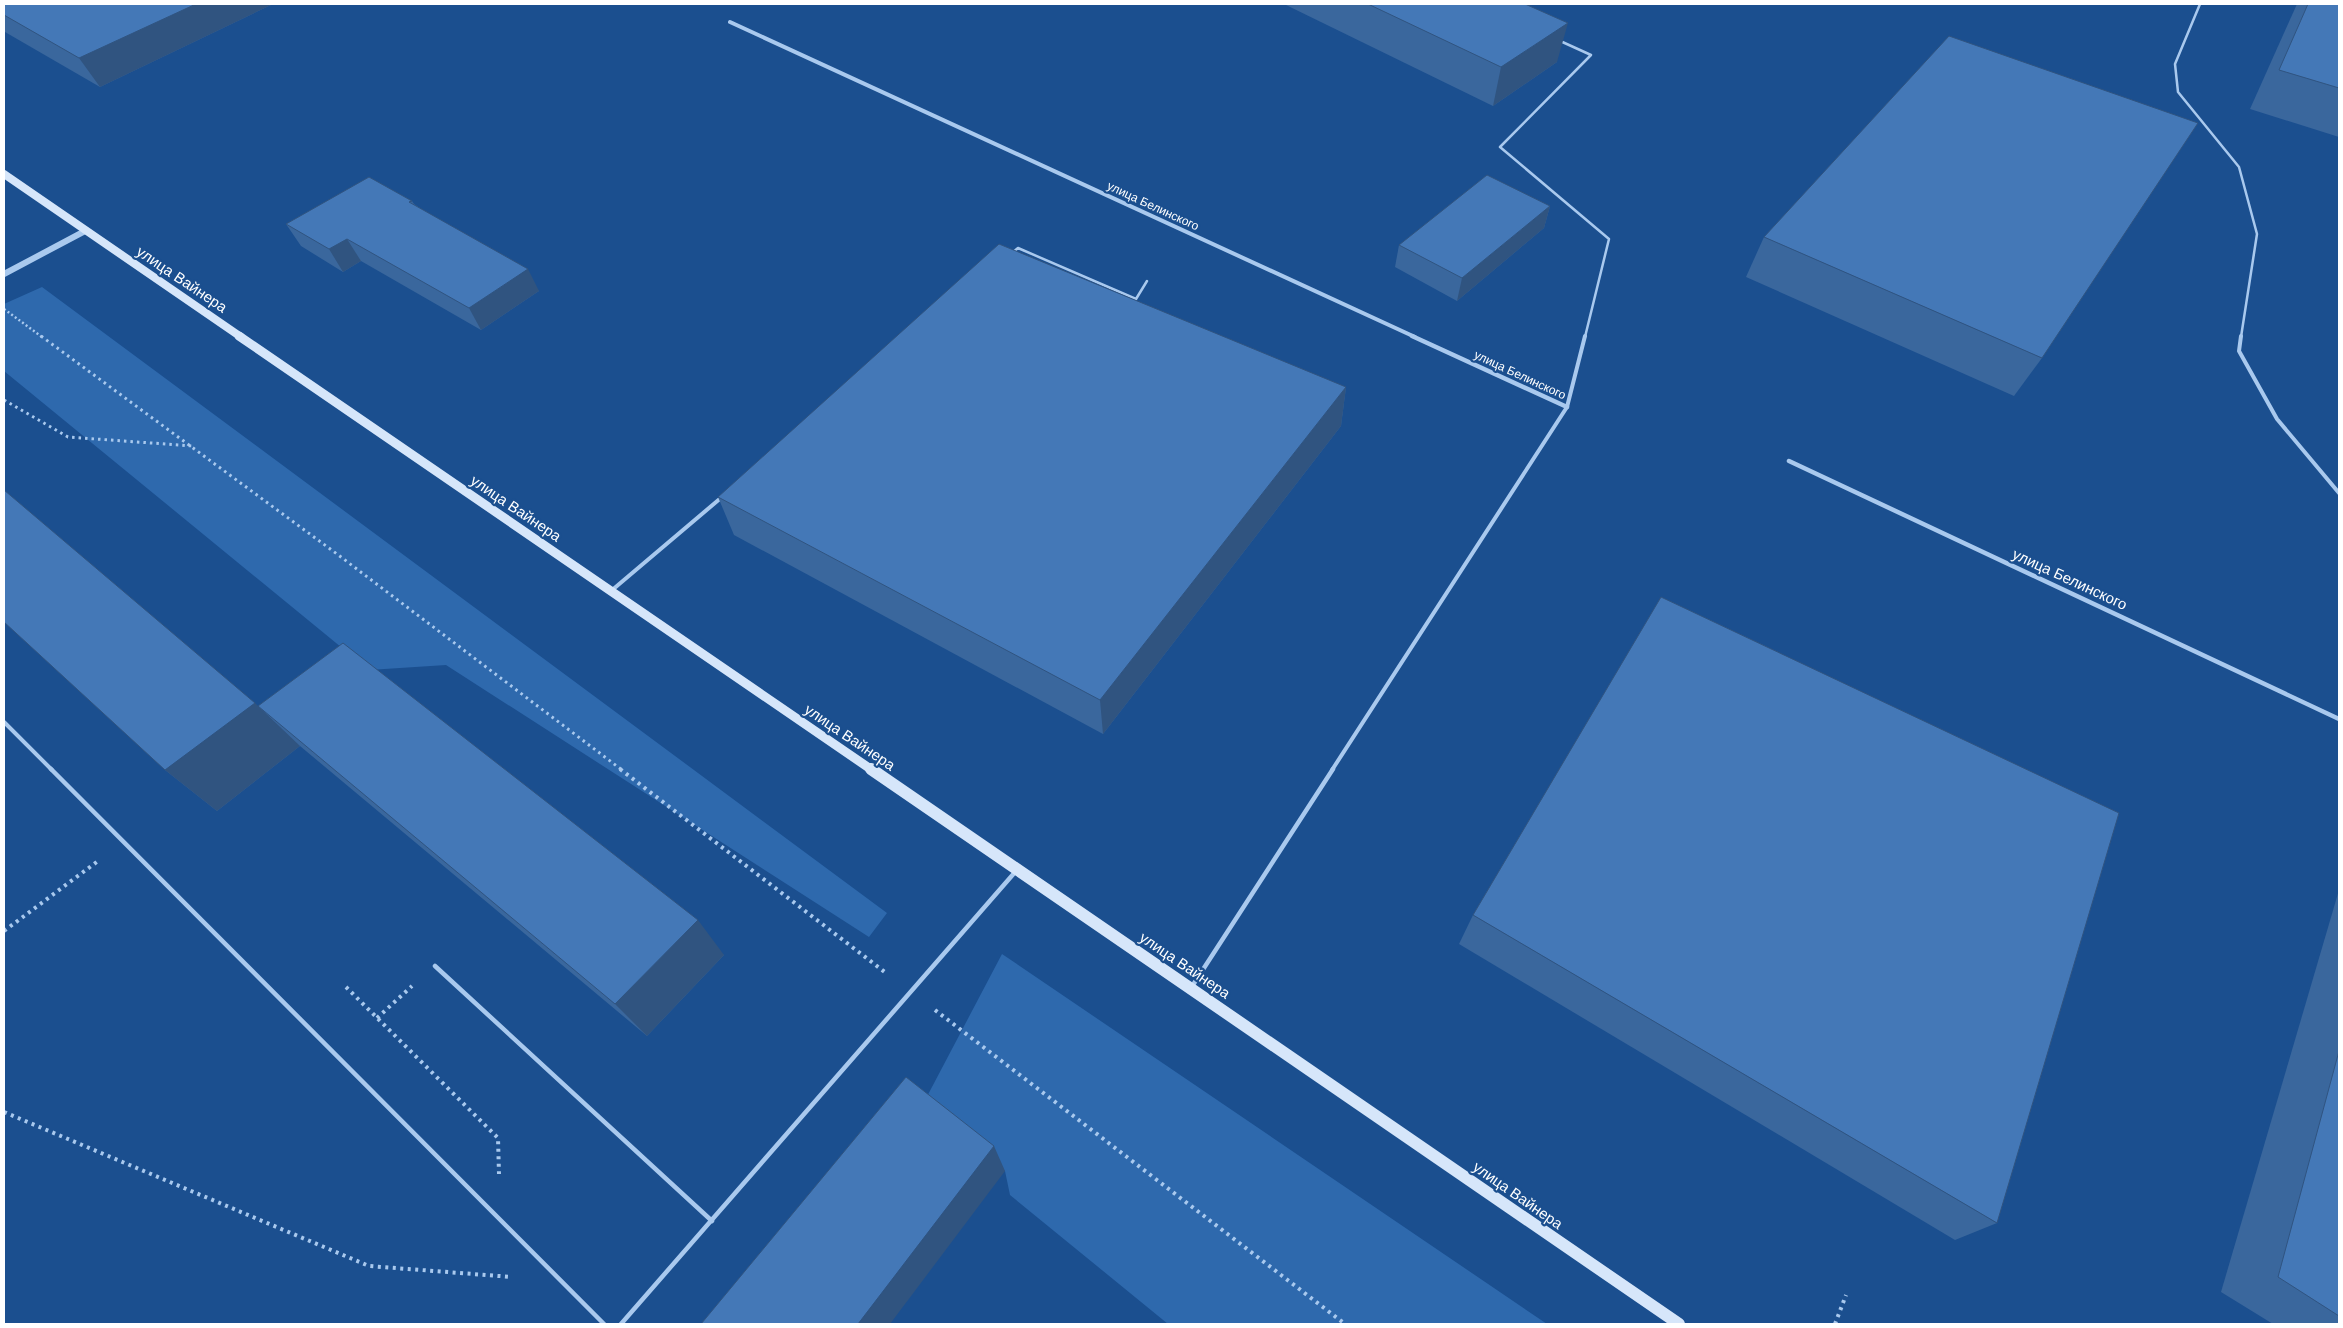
<svg xmlns="http://www.w3.org/2000/svg" width="2343" height="1328" font-family="Arial,sans-serif">
<style>
.green{fill:#2e69ad}
.lines{fill:none;stroke-linecap:round;stroke-linejoin:round}
.path-far2{stroke:#a9c9ee;stroke-width:2.5;stroke-dasharray:2 2.5;stroke-linecap:butt}
.path-far1{stroke:#a9c9ee;stroke-width:3;stroke-dasharray:2.5 4;stroke-linecap:butt}
.path{stroke:#a9c9ee;stroke-width:4;stroke-dasharray:3 4.5;stroke-linecap:butt}
.service-far2{stroke:#a9c9ee;stroke-width:2.5}
.service-far1{stroke:#a9c9ee;stroke-width:4}
.service{stroke:#a9c9ee;stroke-width:4.5}
.minor-far1{stroke:#a9c9ee;stroke-width:4}
.minor{stroke:#a9c9ee;stroke-width:4.5}
.tertiary{stroke:#a9c9ee;stroke-width:6}
.secondary-far2{stroke:#d6e6fa;stroke-width:8}
.secondary-far1{stroke:#d6e6fa;stroke-width:9}
.secondary{stroke:#d6e6fa;stroke-width:12}
.wall{fill:#3a679d}
.shaded-wall{fill:#305480}
.building{fill:#4478b7;stroke:#305480}
.labels{text-anchor:middle;dominant-baseline:central;stroke-width:4.5;stroke-linejoin:round;paint-order:stroke}
.far-street-label{font-size:12px;fill:#fff;stroke:#1b4f8f}
.street-label{font-size:15px;fill:#fff;stroke:#1b4f8f}
</style>
<rect width="100%" height="100%" fill="#1b4f8f"/>
<g class="green">
<path d="M 42,287 L 887,913 L 869,937 L 446,665 L 369,670 L 4,371 L 4,304 Z"/>
<path d="M 1002,954 L 1547,1324 L 1168,1324 L 1010,1195 L 1005,1171 L 922,1106 Z"/>
</g>
<g class="lines">
<path class="path-far2" d="M 4,309 L 42,337"/>
<g class="path-far1">
<path d="M 41,336 L 337,554 L 622,770"/>
<path d="M 4,400 L 68,437 L 193,446"/>
</g>
<g class="path">
<path d="M 620,769 L 886,973"/>
<path d="M 4,931 L 98,861"/>
<path d="M 346,987 L 498,1138 L 499,1174"/>
<path d="M 935,1010 L 1345,1324"/>
<path d="M 377,1018 L 412,986"/>
<path d="M 4,1112 L 369,1266 L 512,1277"/>
<path d="M 1835,1324 L 1846,1295"/>
</g>
<g class="service-far2">
<path d="M 2200,4 L 2175,64 L 2178,92 L 2239,167 L 2257,234 L 2241,337"/>
<path d="M 1558,40 L 1591,55 L 1500,147 L 1609,239 L 1585,337"/>
<path d="M 1012,253 L 1018,248 L 1136,299 L 1147,281"/>
</g>
<g class="service-far1">
<path d="M 2241,336 L 2239,351 L 2277,419 L 2339,493"/>
<path d="M 611,591 L 722,497"/>
<path d="M 4,722 L 52,770"/>
<path d="M 1332,770 L 1567,407 L 1585,336"/>
</g>
<g class="service">
<path d="M 51,769 L 604,1324"/>
<path d="M 435,966 L 712,1221"/>
<path d="M 1191,988 L 1333,769"/>
<path d="M 621,1324 L 1016,871"/>
</g>
<path class="minor-far1" d="M 730,22 L 1415,337"/>
<g class="minor">
<path d="M 1412,336 L 1567,407"/>
<path d="M 1789,461 L 2339,719"/>
</g>
<path class="tertiary" d="M 4,274 L 85,231"/>
<path class="secondary-far2" d="M 4,174 L 241,337"/>
<path class="secondary-far1" d="M 239,336 L 872,770"/>
<path class="secondary" d="M 871,769 L 1679,1324"/>
</g>
<g class="wall">
<path d="M 4,4 L 273,4 L 100,87 L 5,32 L 4,30 Z"/>
<path d="M 1284,4 L 1525,4 L 1557,62 L 1493,106 Z"/>
<path d="M 2297,4 L 2339,4 L 2339,137 L 2250,109 Z"/>
<path d="M 412,201 L 414,204 L 539,291 L 481,330 L 361,261 L 343,272 L 301,246 L 286,224 Z"/>
<path d="M 1550,206 L 1544,228 L 1457,301 L 1395,267 L 1399,245 Z"/>
<path d="M 1764,237 L 2042,358 L 2014,396 L 1746,277 Z"/>
<path d="M 1346,387 L 1341,426 L 1103,734 L 734,535 L 718,497 Z"/>
<path d="M 259,706 L 724,955 L 647,1036 L 300,746 L 217,811 L 165,770 Z"/>
<path d="M 2339,890 L 2339,1324 L 2273,1324 L 2221,1292 Z"/>
<path d="M 1473,915 L 1997,1223 L 1955,1240 L 1459,944 Z"/>
</g>
<g class="shaded-wall">
<path d="M 196,4 L 273,4 L 100,87 L 79,58 Z"/>
<path d="M 1568,23 L 1557,62 L 1493,106 L 1501,67 Z"/>
<path d="M 1550,206 L 1544,228 L 1457,301 L 1462,278 Z"/>
<path d="M 347,239 L 361,261 L 343,272 L 329,249 Z"/>
<path d="M 528,269 L 539,291 L 481,330 L 469,308 Z"/>
<path d="M 1346,387 L 1341,426 L 1103,734 L 1100,700 Z"/>
<path d="M 255,703 L 300,746 L 217,811 L 165,770 Z"/>
<path d="M 698,920 L 724,955 L 647,1036 L 615,1004 Z"/>
<path d="M 994,1146 L 1005,1171 L 890,1324 L 858,1324 Z"/>
</g>
<g class="building">
<path d="M 4,4 L 196,4 L 79,58 L 4,15 Z"/>
<path d="M 1368,4 L 1525,4 L 1568,23 L 1501,67 Z"/>
<path d="M 2308,4 L 2339,4 L 2339,88 L 2279,70 Z"/>
<path d="M 1949,36 L 2198,123 L 2042,358 L 1764,237 Z"/>
<path d="M 1487,175 L 1550,206 L 1462,278 L 1399,245 Z"/>
<path d="M 369,177 L 412,201 L 409,202 L 528,269 L 469,308 L 347,239 L 329,249 L 286,224 Z"/>
<path d="M 999,244 L 1346,387 L 1100,700 L 718,497 Z"/>
<path d="M 4,490 L 255,703 L 165,770 L 4,622 Z"/>
<path d="M 1661,597 L 2119,813 L 1997,1223 L 1473,915 Z"/>
<path d="M 343,643 L 698,920 L 615,1004 L 258,706 Z"/>
<path d="M 2339,1051 L 2339,1316 L 2278,1277 Z"/>
<path d="M 906,1077 L 994,1146 L 858,1324 L 701,1324 Z"/>
</g>
<g class="labels">
<g class="far-street-label">
<text transform="translate(1153 206) rotate(25)">улица Белинского</text>
<text transform="translate(1520 375) rotate(25)">улица Белинского</text>
</g>
<g class="street-label">
<text transform="translate(182 279) rotate(34)">улица Вайнера</text>
<text transform="translate(516 508) rotate(34)">улица Вайнера</text>
<text transform="translate(2070 579) rotate(25)">улица Белинского</text>
<text transform="translate(850 737) rotate(34)">улица Вайнера</text>
<text transform="translate(1185 965) rotate(34)">улица Вайнера</text>
<text transform="translate(1518 1195) rotate(35)">улица Вайнера</text>
</g>
</g>
<rect width="2343" height="1328" fill="none" stroke="#ffffff" stroke-width="10"/>
</svg>
